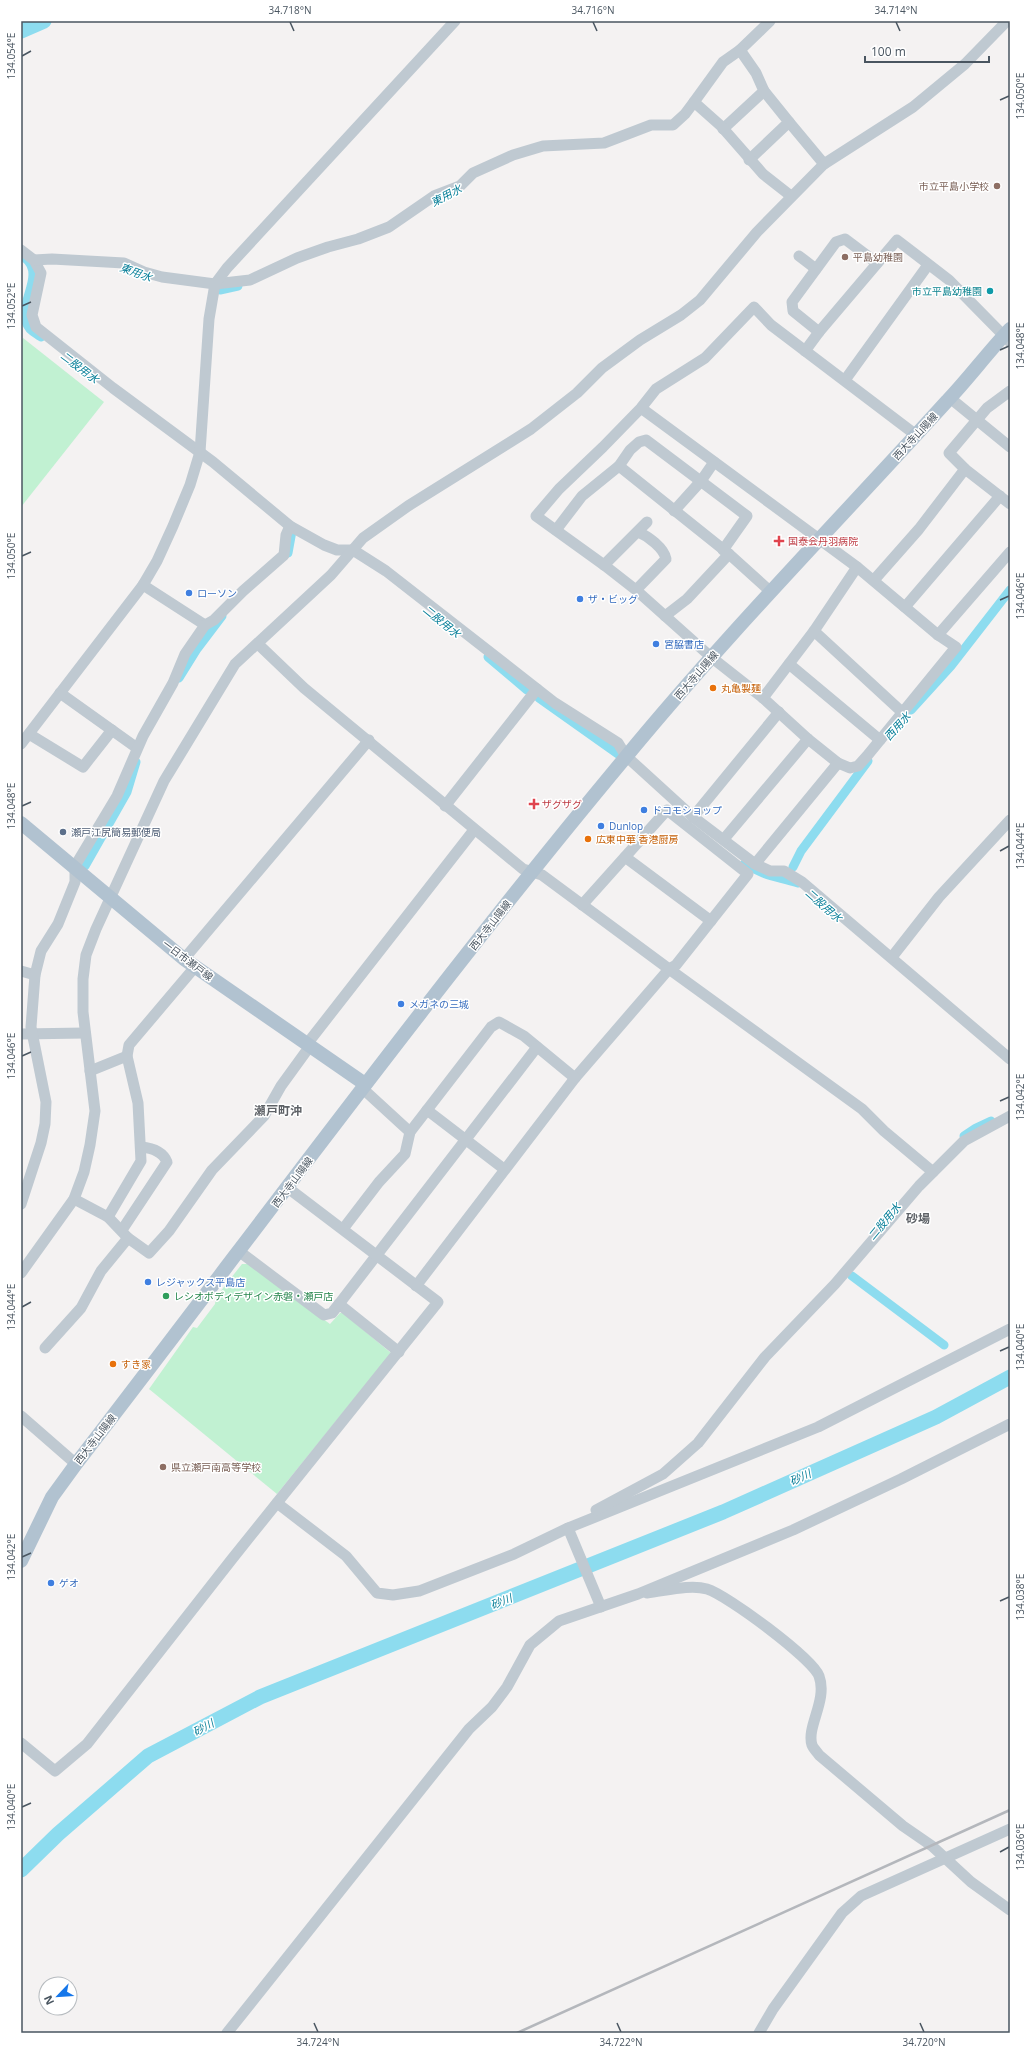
<svg xmlns="http://www.w3.org/2000/svg" width="1031" height="2054" font-family="'Open Sans','Noto Sans JP',sans-serif">
<style>
.green{fill:#c1f1d2}
.lines{fill:none;stroke-linecap:round;stroke-linejoin:round}
.canal{stroke:#8ddcef;stroke-width:9}
.river{stroke:#8ddcef;stroke-width:15}
.minor{stroke:#bfc9d1;stroke-width:11}
.major{stroke:#b1c2d0;stroke-width:14}
.rail{stroke:#b4b7bc;stroke-width:2.5}
.ticks{fill:none;stroke:#495560;stroke-width:1.5}
.education-dot{fill:#8d6e63;stroke:#fff;stroke-width:1.5}
.culture-dot{fill:#0f9aa8;stroke:#fff;stroke-width:1.5}
.health-dot{fill:#e0444e;stroke:#fff;stroke-width:1.5}
.shop-dot{fill:#3f7fe0;stroke:#fff;stroke-width:1.5}
.food-dot{fill:#e8710a;stroke:#fff;stroke-width:1.5}
.service-dot{fill:#5c6f8a;stroke:#fff;stroke-width:1.5}
.leisure-dot{fill:#2e9e5b;stroke:#fff;stroke-width:1.5}
.labels{text-anchor:middle;dominant-baseline:central;stroke-width:3;stroke-linejoin:round;paint-order:stroke}
.education-label{font-size:10px;fill:#785e54;stroke:#fff;text-anchor:start}
.culture-label{font-size:10px;fill:#0d838f;stroke:#fff;text-anchor:end}
.street-label{font-size:10px;fill:#495560;stroke:#fff}
.health-label{font-size:10px;fill:#be3a42;stroke:#fff;text-anchor:start}
.shop-label{font-size:10px;fill:#366cbe;stroke:#fff;text-anchor:start}
.food-label{font-size:10px;fill:#c56008;stroke:#fff;text-anchor:start}
.service-label{font-size:10px;fill:#4e5e75;stroke:#fff;text-anchor:start}
.leisure-label{font-size:10px;fill:#27864d;stroke:#fff;text-anchor:start}
.water-label{font-size:11px;font-style:italic;fill:#0a809a;stroke:#fff}
.quarter-label{font-size:12px;font-weight:bold;fill:#5e6267;stroke:#fff}
.neatline{fill:none;stroke:#495560;stroke-width:1.5}
.ticks-label{font-size:10px;text-anchor:middle;fill:#495560}
</style>
<rect width="100%" height="100%" fill="#f4f2f2"/>
<g class="green">
<path d="M 23,338 L 104,402 L 21,507 L 21,341 Z"/>
<path d="M 242,1264 L 248,1264 L 330,1324 L 340,1313 L 343,1313 L 391,1353 L 277,1494 L 149,1389 L 193,1327 L 197,1328 L 215,1304 L 216,1297 Z"/>
</g>
<g class="lines">
<g class="canal">
<path d="M 25,258 C 48,276 12,308 30,329 C 33,332 37,334 41,337"/>
<path d="M 220,290 L 238,286"/>
<path d="M 288,553 L 292,531"/>
<path d="M 488,657 L 527,690"/>
<path d="M 179,678 L 197,649 L 222,616"/>
<path d="M 539,698 L 618,754"/>
<path d="M 911,710 L 951,666 L 1010,590"/>
<path d="M 745,863 C 765,877 776,876 798,883"/>
<path d="M 85,866 L 127,792 L 136,762"/>
<path d="M 793,867 L 801,851 L 868,761"/>
<path d="M 964,1136 L 976,1128 L 991,1121"/>
<path d="M 852,1276 L 944,1345"/>
</g>
<g class="river">
<path d="M 21,31 L 44,21"/>
<path d="M 21,1870 L 58,1834 L 148,1756 L 260,1697 L 723,1512 L 936,1417 L 1010,1377"/>
</g>
<g class="minor">
<path d="M 694,102 L 723,62 L 740,50 L 770,21"/>
<path d="M 789,122 L 824,164"/>
<path d="M 723,129 L 764,91 L 756,73 L 740,50"/>
<path d="M 749,160 L 789,122 L 764,91"/>
<path d="M 21,250 L 34,260 L 41,273 L 32,315 L 36,327 L 113,388 L 213,462 L 290,526 L 324,545 L 337,550 L 353,550 L 386,571 L 555,703 L 618,743 L 626,756 L 693,817 L 755,864 L 770,871 L 784,871 L 802,882 L 1010,1059"/>
<path d="M 799,256 L 816,269"/>
<path d="M 34,260 L 52,259 L 124,263 L 144,272 L 162,277 L 215,284 L 250,280 L 297,258 L 328,247 L 358,239 L 389,227 L 434,196 L 460,186 L 473,173 L 513,155 L 543,146 L 604,143 L 651,125 L 673,125 L 685,114 L 694,102 L 721,126 L 763,174 L 791,196"/>
<path d="M 819,332 L 793,311 L 792,302 L 836,242 L 845,239 L 877,263"/>
<path d="M 805,351 L 819,332 L 897,240 L 949,280 L 1010,342"/>
<path d="M 845,380 L 928,265"/>
<path d="M 1010,391 L 987,408 L 949,453 L 965,469 L 1010,504"/>
<path d="M 950,398 L 1010,447"/>
<path d="M 641,408 L 857,567 L 938,635 L 956,647 L 867,756 L 858,766 L 850,768 L 838,763 L 808,739 L 763,698 L 711,657 L 636,590 L 604,565 L 536,516 L 559,489 L 603,447 L 641,408 L 656,389 L 705,358 L 754,307 L 771,325 L 916,435"/>
<path d="M 619,466 L 729,554 L 771,592"/>
<path d="M 674,511 L 701,481 L 714,462"/>
<path d="M 556,530 L 582,496 L 619,466 L 630,450 L 639,442 L 646,440 L 747,516 L 723,550"/>
<path d="M 604,565 L 647,522"/>
<path d="M 874,580 L 919,529 L 965,469"/>
<path d="M 143,585 L 205,625"/>
<path d="M 636,590 L 666,559 C 664,548 648,536 638,532"/>
<path d="M 905,607 L 1000,496"/>
<path d="M 665,616 L 687,599 L 729,554"/>
<path d="M 814,631 L 903,713"/>
<path d="M 938,635 L 1010,552"/>
<path d="M 258,644 L 304,688 L 523,869 L 542,875 L 669,969 L 575,1078 L 416,1286"/>
<path d="M 789,664 L 880,740"/>
<path d="M 60,693 L 137,748"/>
<path d="M 763,698 L 814,631 L 857,567"/>
<path d="M 29,734 L 83,767 L 112,730"/>
<path d="M 21,744 L 143,585 L 157,561 L 173,526 L 190,485 L 200,452 L 209,319 L 215,284 L 227,268 L 455,21"/>
<path d="M 445,806 L 537,689"/>
<path d="M 693,817 L 779,712"/>
<path d="M 724,839 L 808,739"/>
<path d="M 625,857 L 711,921"/>
<path d="M 755,864 L 838,763"/>
<path d="M 582,905 L 667,810 L 748,874 L 676,965 L 669,969 L 862,1109 L 884,1131 L 933,1172"/>
<path d="M 892,957 L 939,897 L 1010,820"/>
<path d="M 184,959 L 369,740"/>
<path d="M 21,971 L 35,975"/>
<path d="M 21,1034 L 85,1033"/>
<path d="M 307,1044 L 474,830"/>
<path d="M 90,1071 L 127,1056"/>
<path d="M 362,1088 L 410,1132"/>
<path d="M 427,1110 L 504,1169"/>
<path d="M 74,1199 L 108,1217 L 128,1238 L 149,1253 L 169,1231 L 212,1170 L 264,1116 L 281,1086 L 310,1046"/>
<path d="M 21,1204 L 41,1143 L 45,1124 L 46,1102 L 31,1027 L 35,975 L 41,951 L 58,924 L 75,882 L 75,866 L 117,796 L 143,736 L 173,683 L 185,654 L 205,625 L 214,620 L 243,591 L 284,555 L 286,535 L 290,526"/>
<path d="M 108,1217 L 141,1161 L 138,1103 L 127,1056 L 129,1045 L 195,967"/>
<path d="M 343,1229 L 379,1182 L 405,1154 L 410,1132 L 491,1027 L 499,1022 L 524,1036 L 575,1078"/>
<path d="M 122,1230 L 167,1162 C 163,1152 152,1148 141,1147"/>
<path d="M 240,1252 L 324,1315 L 332,1313 L 339,1304 L 399,1352"/>
<path d="M 21,1273 L 74,1199 L 84,1172 L 90,1145 L 95,1111 L 83,1012 L 83,979 L 86,955 L 96,929 L 164,781 L 235,664 L 331,575 L 363,538 L 408,506 L 531,429 L 577,393 L 602,368 L 640,340 L 681,315 L 700,300 L 757,232 L 824,164 L 913,107 L 965,64 L 1007,21"/>
<path d="M 339,1304 L 537,1047"/>
<path d="M 45,1348 L 81,1308 L 101,1271 L 128,1238"/>
<path d="M 21,1416 L 76,1464"/>
<path d="M 277,1503 L 346,1556 L 377,1593 L 393,1595 L 419,1591 L 514,1554 L 568,1528 L 818,1427 L 1010,1329"/>
<path d="M 596,1510 L 663,1474 L 698,1443 L 765,1357 L 835,1284 L 919,1186 L 964,1141 L 1010,1116"/>
<path d="M 568,1528 L 601,1607"/>
<path d="M 647,1593 C 665,1591 690,1584 707,1589 C 727,1595 812,1658 819,1676 C 828,1700 806,1727 812,1745 C 813,1748 817,1752 819,1755 L 903,1826 L 932,1846 L 971,1882 L 1010,1910"/>
<path d="M 21,1743 L 55,1771 L 87,1744 L 232,1559 L 438,1302 L 288,1188"/>
<path d="M 227,2033 L 469,1729 L 492,1707 L 507,1687 L 530,1645 L 559,1621 L 638,1594 L 793,1530 L 901,1479 L 1010,1424"/>
<path d="M 759,2033 L 773,2009 L 842,1913 L 861,1896 L 1010,1829"/>
</g>
<g class="major">
<path d="M 21,823 L 184,959 L 365,1084"/>
<path d="M 21,1561 L 52,1497 L 76,1464 C 258,1228 434,987 625,758 C 727,634 839,520 947,401 C 969,378 988,352 1010,329"/>
</g>
<path class="rail" d="M 517,2033 L 1010,1810"/>
</g>
<path class="ticks" d="M 290,22 L 294,31M 593,22 L 597,31M 896,22 L 900,31M 22,56 L 31,51M 1000,100 L 1009,96M 22,306 L 31,302M 1000,350 L 1009,346M 22,556 L 31,552M 1000,600 L 1009,596M 22,806 L 31,802M 1000,851 L 1009,846M 22,1056 L 31,1052M 1000,1101 L 1009,1097M 22,1307 L 31,1302M 1000,1351 L 1009,1347M 22,1557 L 31,1553M 1000,1601 L 1009,1597M 22,1807 L 31,1803M 1000,1852 L 1009,1847M 314,2023 L 318,2032M 617,2023 L 621,2032M 920,2023 L 924,2032"/>
<g class="education-dot">
<circle cx="997" cy="186" r="4"/>
<circle cx="845" cy="257" r="4"/>
<circle cx="163" cy="1467" r="4"/>
</g>
<circle class="culture-dot" cx="990" cy="291" r="4"/>
<g class="health-dot">
<path d="M777 535h4v4h4v4h-4v4h-4v-4h-4v-4h4z"/>
<path d="M532 798h4v4h4v4h-4v4h-4v-4h-4v-4h4z"/>
</g>
<g class="shop-dot">
<circle cx="189" cy="593" r="4"/>
<circle cx="580" cy="599" r="4"/>
<circle cx="656" cy="644" r="4"/>
<circle cx="644" cy="810" r="4"/>
<circle cx="601" cy="826" r="4"/>
<circle cx="401" cy="1004" r="4"/>
<circle cx="148" cy="1282" r="4"/>
<circle cx="51" cy="1583" r="4"/>
</g>
<g class="food-dot">
<circle cx="713" cy="688" r="4"/>
<circle cx="588" cy="839" r="4"/>
<circle cx="113" cy="1364" r="4"/>
</g>
<circle class="service-dot" cx="63" cy="832" r="4"/>
<circle class="leisure-dot" cx="166" cy="1296" r="4"/>
<g class="labels">
<g class="education-label">
<text x="989" y="186" text-anchor="end">市立平島小学校</text>
<text x="853" y="257">平島幼稚園</text>
<text x="171" y="1467">県立瀬戸南高等学校</text>
</g>
<g class="culture-label">
<text x="982" y="291">市立平島幼稚園</text>
</g>
<g class="street-label">
<text transform="translate(915 436) rotate(-47)">西大寺山陽線</text>
<text transform="translate(696 675) rotate(-49)">西大寺山陽線</text>
<text transform="translate(490 925) rotate(-52)">西大寺山陽線</text>
<text transform="translate(188 960) rotate(37)">一日市瀬戸線</text>
<text transform="translate(292 1182) rotate(-53)">西大寺山陽線</text>
<text transform="translate(95 1439) rotate(-52)">西大寺山陽線</text>
</g>
<g class="health-label">
<text x="788" y="541">国泰会丹羽病院</text>
<text x="542" y="804">ザグザグ</text>
</g>
<g class="shop-label">
<text x="197" y="593">ローソン</text>
<text x="588" y="599">ザ・ビッグ</text>
<text x="664" y="644">宮脇書店</text>
<text x="652" y="810">ドコモショップ</text>
<text x="609" y="826">Dunlop</text>
<text x="409" y="1004">メガネの三城</text>
<text x="156" y="1282">レジャックス平島店</text>
<text x="59" y="1583">ゲオ</text>
</g>
<g class="food-label">
<text x="721" y="688">丸亀製麺</text>
<text x="596" y="839">広東中華 香港厨房</text>
<text x="121" y="1364">すき家</text>
</g>
<g class="service-label">
<text x="71" y="832">瀬戸江尻簡易郵便局</text>
</g>
<g class="leisure-label">
<text x="174" y="1296">レシオボディデザイン赤磐・瀬戸店</text>
</g>
<g class="water-label">
<text transform="translate(446 195) rotate(-28)">東用水</text>
<text transform="translate(136 272) rotate(20)">東用水</text>
<text transform="translate(80 367) rotate(37)">二股用水</text>
<text transform="translate(442 621) rotate(39)">二股用水</text>
<text transform="translate(897 726) rotate(-48)">西用水</text>
<text transform="translate(824 905) rotate(41)">二股用水</text>
<text transform="translate(884 1221) rotate(-50)">二股用水</text>
<text transform="translate(800 1477) rotate(-24)">砂川</text>
<text transform="translate(501 1601) rotate(-22)">砂川</text>
<text transform="translate(203 1727) rotate(-28)">砂川</text>
</g>
<g class="quarter-label">
<text x="278" y="1110">瀬戸町沖</text>
<text x="918" y="1218">砂場</text>
</g>
</g>
<rect width="1031" height="2054" fill="none" stroke="#ffffff" stroke-width="44"/>
<g transform="translate(58 1996) rotate(245)"><circle r="19" fill="#ffffff" stroke="#b6bbbf"/>
<path d="M0-3L7 15L0 10L-7 15Z" fill="#1677ea"/>
<text y="-6" font-size="11" font-weight="bold" text-anchor="middle" fill="#495560">N</text>
</g>
<path d="M865 56v6h124v-6" fill="none" stroke="#495560" stroke-width="2"/>
<text x="871" y="56" font-size="12" fill="#495560" stroke="#ffffff" stroke-width="3" paint-order="stroke">100 m</text>
<rect x="22" y="22" width="987" height="2010" class="neatline"/>
<g class="ticks-label">
<text x="290" y="14">34.718°N</text>
<text x="593" y="14">34.716°N</text>
<text x="896" y="14">34.714°N</text>
<text transform="translate(11 56) rotate(-90)" y="4">134.054°E</text>
<text transform="translate(1020 96) rotate(-90)" y="4">134.050°E</text>
<text transform="translate(11 306) rotate(-90)" y="4">134.052°E</text>
<text transform="translate(1020 346) rotate(-90)" y="4">134.048°E</text>
<text transform="translate(11 556) rotate(-90)" y="4">134.050°E</text>
<text transform="translate(1020 596) rotate(-90)" y="4">134.046°E</text>
<text transform="translate(11 806) rotate(-90)" y="4">134.048°E</text>
<text transform="translate(1020 846) rotate(-90)" y="4">134.044°E</text>
<text transform="translate(11 1056) rotate(-90)" y="4">134.046°E</text>
<text transform="translate(1020 1097) rotate(-90)" y="4">134.042°E</text>
<text transform="translate(11 1307) rotate(-90)" y="4">134.044°E</text>
<text transform="translate(1020 1347) rotate(-90)" y="4">134.040°E</text>
<text transform="translate(11 1557) rotate(-90)" y="4">134.042°E</text>
<text transform="translate(1020 1597) rotate(-90)" y="4">134.038°E</text>
<text transform="translate(11 1807) rotate(-90)" y="4">134.040°E</text>
<text transform="translate(1020 1847) rotate(-90)" y="4">134.036°E</text>
<text x="318" y="2046">34.724°N</text>
<text x="621" y="2046">34.722°N</text>
<text x="924" y="2046">34.720°N</text>
</g>
</svg>
